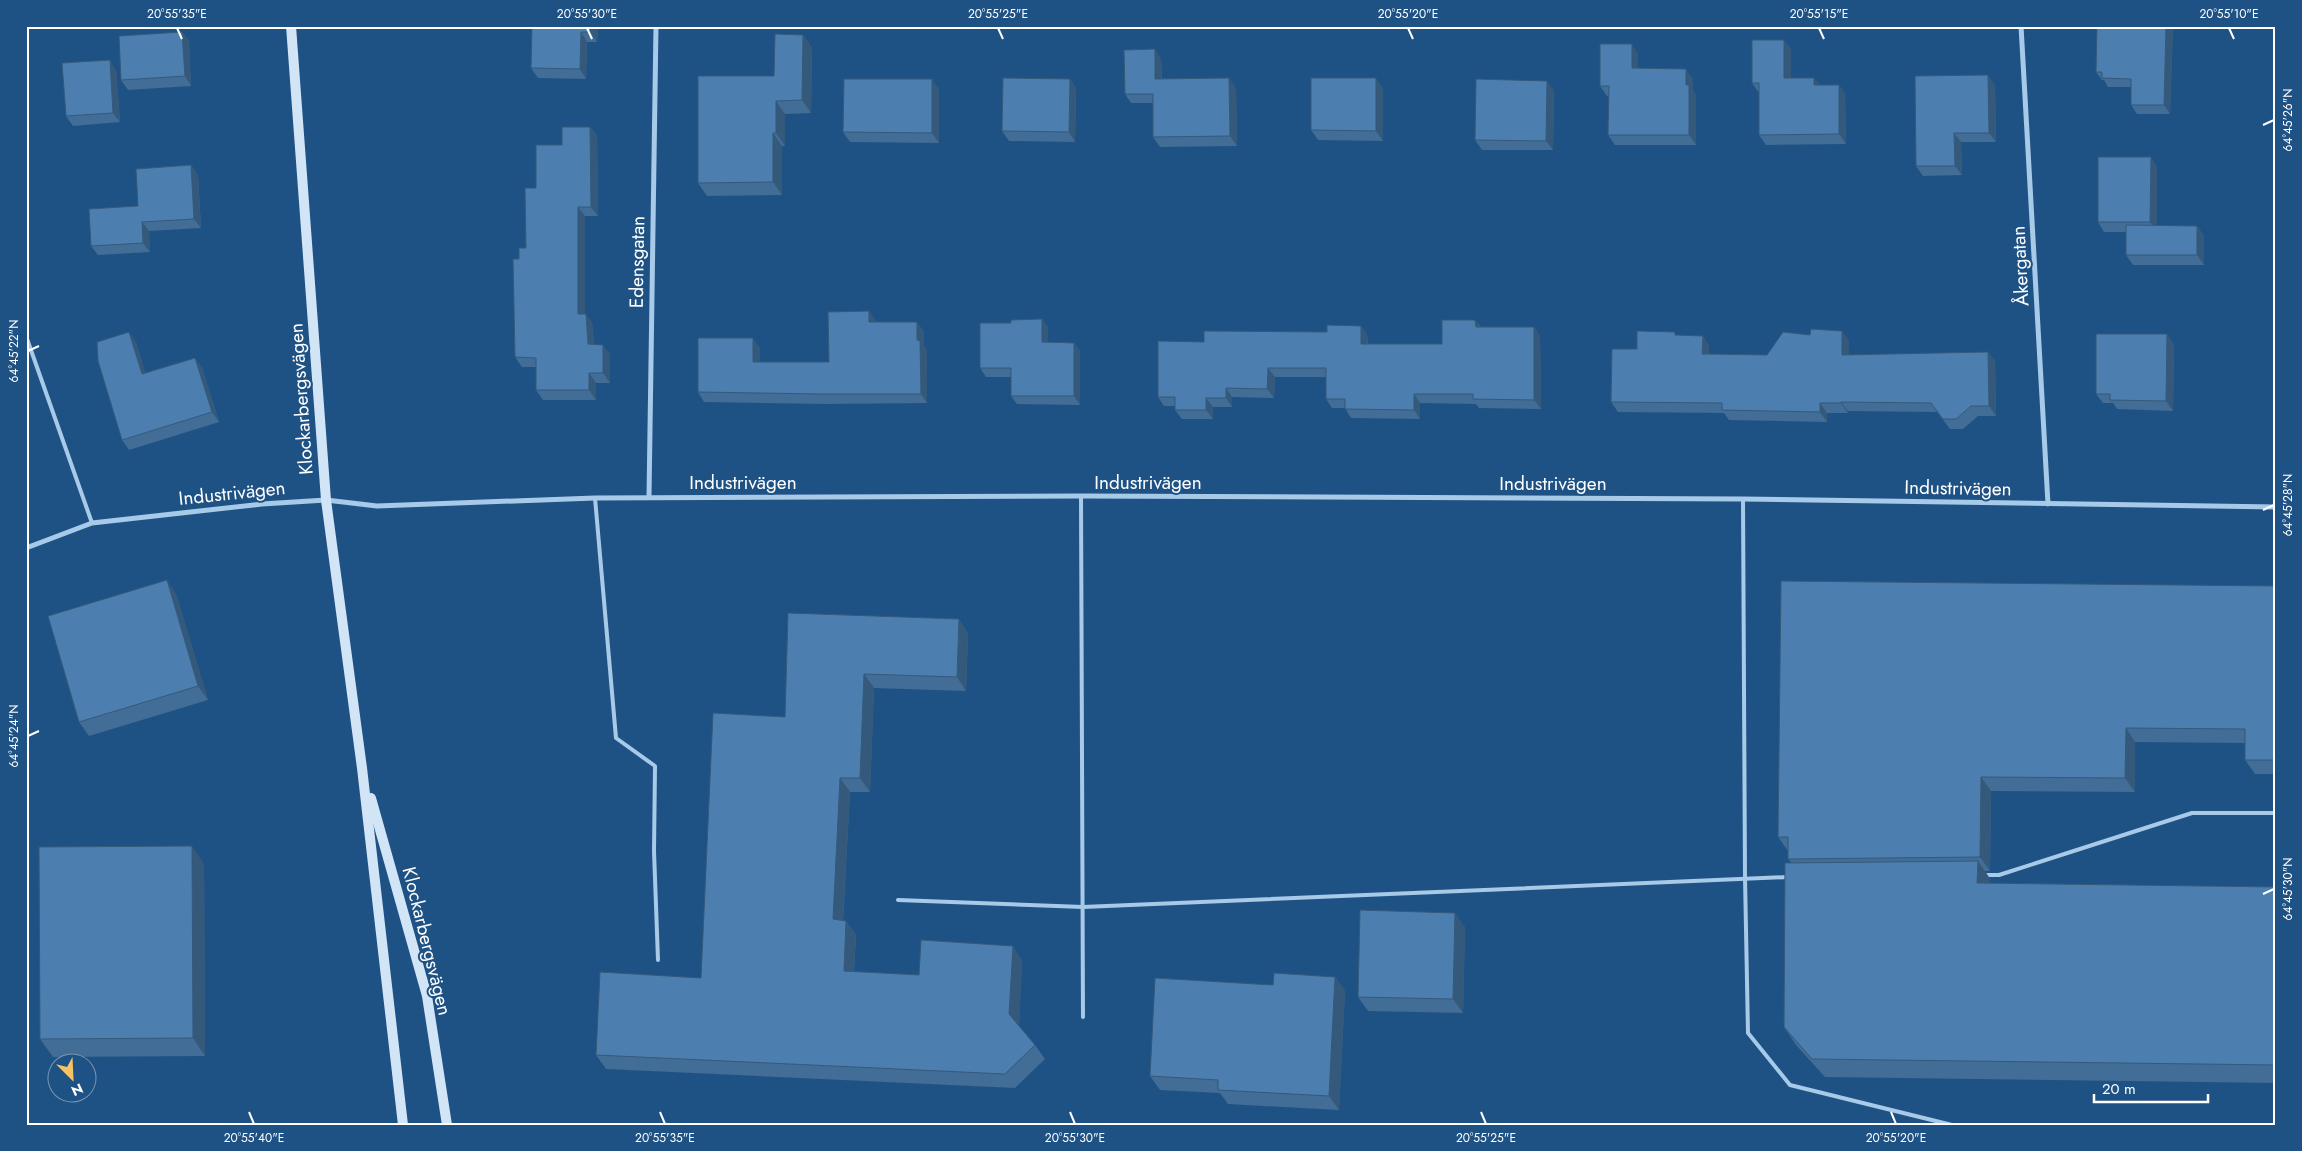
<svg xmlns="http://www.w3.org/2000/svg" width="2302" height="1151" font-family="Jost,sans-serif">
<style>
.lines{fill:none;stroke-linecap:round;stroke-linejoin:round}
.service{stroke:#a7cae9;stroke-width:4}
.minor{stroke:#a7cae9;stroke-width:5}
.secondary{stroke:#d2e5f7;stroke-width:10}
.wall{fill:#416d96}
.shaded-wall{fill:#35597a}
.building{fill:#4c7faf;stroke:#35597a}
.ticks{fill:none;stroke:#fff;stroke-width:2}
.labels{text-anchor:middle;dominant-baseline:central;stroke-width:4;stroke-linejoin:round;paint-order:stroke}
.street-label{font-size:19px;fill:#fff;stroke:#1f5284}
.neatline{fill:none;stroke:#fff;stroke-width:2}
.ticks-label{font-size:12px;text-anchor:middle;fill:#fff}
</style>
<rect width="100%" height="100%" fill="#1f5284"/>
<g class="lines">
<g class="service">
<path d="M 26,336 L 92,523"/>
<path d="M 1081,496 L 1083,1017"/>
<path d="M 595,498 L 616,738 L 655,766 L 654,851 L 658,960"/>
<path d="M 1743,499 L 1745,877 L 1748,1033 L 1790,1085 L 1952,1125"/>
<path d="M 1983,875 L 1999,875 L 2192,813 L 2276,813"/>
<path d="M 898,900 L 1083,907 L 1788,877"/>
</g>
<g class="minor">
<path d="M 2021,26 L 2048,504"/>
<path d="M 649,497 L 656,26"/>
<path d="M 26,548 L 92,523 L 262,504 L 326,500 L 377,506 L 595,498 L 1081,496 L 1743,499 L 2276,507"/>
</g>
<g class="secondary">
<path d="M 291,26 L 326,500 L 362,768 L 403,1125"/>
<path d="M 371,798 L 427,996 L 447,1125"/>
</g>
</g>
<g class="wall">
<path d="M 532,26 L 598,26 L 597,42 L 587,42 L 586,79 L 538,78 L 531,68 Z"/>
<path d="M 2173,26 L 2170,114 L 2137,114 L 2131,105 L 2131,87 L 2108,87 L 2104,80 L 2102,80 L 2096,72 Z"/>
<path d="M 182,32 L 189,41 L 191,86 L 128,90 L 121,80 Z"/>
<path d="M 803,35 L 812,48 L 811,113 L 785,114 L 785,146 L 782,146 L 782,195 L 707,196 L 698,183 Z"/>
<path d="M 1791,49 L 1791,78 L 1814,78 L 1819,85 L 1839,85 L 1845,94 L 1846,144 L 1766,145 L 1759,135 L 1759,93 L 1752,83 Z"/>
<path d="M 1638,54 L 1638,68 L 1693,79 L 1693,91 L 1696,95 L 1696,145 L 1615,145 L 1608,135 L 1609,96 L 1607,96 L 1600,86 Z"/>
<path d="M 1161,59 L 1162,79 L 1236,88 L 1237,146 L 1160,147 L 1153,137 L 1153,103 L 1131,103 L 1125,94 Z"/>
<path d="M 116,70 L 120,122 L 73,126 L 66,116 Z"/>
<path d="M 1070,79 L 1076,88 L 1075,142 L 1009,141 L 1002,131 Z"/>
<path d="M 1995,85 L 1996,142 L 1961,142 L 1962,175 L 1923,176 L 1916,166 Z"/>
<path d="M 1383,88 L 1383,141 L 1318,140 L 1311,130 Z"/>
<path d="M 939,89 L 939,143 L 850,142 L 843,132 Z"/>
<path d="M 1554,90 L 1553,150 L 1482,150 L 1475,140 Z"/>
<path d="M 590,127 L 597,136 L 598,216 L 585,216 L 585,314 L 592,323 L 594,344 L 610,354 L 610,383 L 596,383 L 596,400 L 543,400 L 536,390 L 536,367 L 522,367 L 515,357 L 519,259 L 526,248 L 536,188 Z"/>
<path d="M 191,165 L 198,175 L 201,228 L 149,231 L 150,252 L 98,255 L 91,246 L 138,206 Z"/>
<path d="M 2157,166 L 2157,226 L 2197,226 L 2204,236 L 2204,265 L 2133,265 L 2126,255 L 2126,232 L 2104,232 L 2098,222 Z"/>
<path d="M 869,311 L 876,322 L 924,331 L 924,346 L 927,350 L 927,403 L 827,404 L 704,402 L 698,392 L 760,348 L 760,362 L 829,362 Z"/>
<path d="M 1042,319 L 1048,328 L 1048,342 L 1074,343 L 1080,351 L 1080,405 L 1017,404 L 1011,396 L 1011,377 L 986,377 L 980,368 L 1011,323 Z"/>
<path d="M 1475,320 L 1481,327 L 1534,327 L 1540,336 L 1541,409 L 1479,408 L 1476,404 L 1420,403 L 1420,419 L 1351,418 L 1345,408 L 1332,408 L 1326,399 L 1326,377 L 1275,377 L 1274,398 L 1232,397 L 1232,407 L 1213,407 L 1213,419 L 1182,419 L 1175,410 L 1175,406 L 1164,406 L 1158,397 L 1204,342 L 1327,332 L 1361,326 L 1367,335 L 1368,344 L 1442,344 Z"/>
<path d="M 1677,335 L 1709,345 L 1709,354 L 1767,355 L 1849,340 L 1849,355 L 1988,352 L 1995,361 L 1996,416 L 1978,416 L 1963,429 L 1950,429 L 1937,412 L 1848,411 L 1848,413 L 1827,413 L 1827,422 L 1729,420 L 1724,413 L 1618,412 L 1611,402 L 1637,349 Z"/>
<path d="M 136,342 L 145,373 L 195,358 L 202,368 L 219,422 L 129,450 L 122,440 Z"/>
<path d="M 2174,344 L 2173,411 L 2117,409 L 2113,403 L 2103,403 L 2096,394 Z"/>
<path d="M 2276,586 L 2276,774 L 2255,774 L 2245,760 L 2245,743 L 2135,742 L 2135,792 L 1991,791 L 1990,871 L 1985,871 L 1990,879 L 1990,883 L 2276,887 L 2276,1083 L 1825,1077 L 1796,1045 L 1784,1027 L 1791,862 L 1788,859 L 1788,851 L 1778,837 Z"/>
<path d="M 176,594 L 208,700 L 89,736 L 79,722 Z"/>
<path d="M 959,619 L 968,634 L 966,691 L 874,688 L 870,792 L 850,792 L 843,921 L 846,921 L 856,935 L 854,972 L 919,975 L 1022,960 L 1019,1026 L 1035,1045 L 1045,1059 L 1015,1088 L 606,1069 L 596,1055 L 701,978 L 785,717 Z"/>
<path d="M 204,864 L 205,1056 L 53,1057 L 40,1039 Z"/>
<path d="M 1465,927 L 1463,1013 L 1368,1011 L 1358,997 Z"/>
<path d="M 1335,977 L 1345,991 L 1339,1110 L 1228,1104 L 1220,1093 L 1160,1090 L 1150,1076 L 1273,985 Z"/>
</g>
<g class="shaded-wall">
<path d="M 591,26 L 598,26 L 597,42 L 590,32 Z"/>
<path d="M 2166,26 L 2173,26 L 2170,114 L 2164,105 Z"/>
<path d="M 182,32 L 189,41 L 191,86 L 185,76 Z"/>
<path d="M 581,32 L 587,42 L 586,79 L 580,69 Z"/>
<path d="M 803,35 L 812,48 L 811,113 L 802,100 Z"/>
<path d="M 1784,40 L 1791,49 L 1791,88 L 1784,78 Z"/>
<path d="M 1632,44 L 1638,54 L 1638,78 L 1632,68 Z"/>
<path d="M 1155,49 L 1161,59 L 1162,89 L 1155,79 Z"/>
<path d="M 110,60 L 116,70 L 120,122 L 113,113 Z"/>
<path d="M 1686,69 L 1693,79 L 1693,91 L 1696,95 L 1696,145 L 1689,135 L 1686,85 Z"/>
<path d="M 1988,75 L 1995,85 L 1996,142 L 1989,133 Z"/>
<path d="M 1229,78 L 1236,88 L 1237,146 L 1230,136 Z"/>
<path d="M 1376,78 L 1383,88 L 1383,141 L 1376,131 Z"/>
<path d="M 1814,78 L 1821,87 L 1814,85 Z"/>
<path d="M 932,79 L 939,89 L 939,143 L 932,133 Z"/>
<path d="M 1070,79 L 1076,88 L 1075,142 L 1069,132 Z"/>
<path d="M 1547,81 L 1554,90 L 1553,150 L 1546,141 Z"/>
<path d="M 1839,85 L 1845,94 L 1846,144 L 1839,134 Z"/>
<path d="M 776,101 L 785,114 L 785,146 L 776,133 Z"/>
<path d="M 590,127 L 597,136 L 598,216 L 591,207 Z"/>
<path d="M 773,133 L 782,146 L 782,195 L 773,182 Z"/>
<path d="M 1954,133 L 1961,142 L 1962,175 L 1955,166 Z"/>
<path d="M 2151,157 L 2157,166 L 2157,232 L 2150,222 Z"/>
<path d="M 191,165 L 198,175 L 201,228 L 194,219 Z"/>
<path d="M 578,207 L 585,216 L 585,323 L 578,314 Z"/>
<path d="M 142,222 L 149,231 L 150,252 L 143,243 Z"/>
<path d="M 2197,226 L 2204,236 L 2204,265 L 2197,255 Z"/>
<path d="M 869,311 L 876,321 L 876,332 L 869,322 Z"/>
<path d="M 586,314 L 592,323 L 595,354 L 588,344 Z"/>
<path d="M 1042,319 L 1048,328 L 1048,351 L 1042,342 Z"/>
<path d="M 1475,320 L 1482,329 L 1476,327 Z"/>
<path d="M 917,322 L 924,331 L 924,346 L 927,350 L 927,403 L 921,394 L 917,340 Z"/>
<path d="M 1361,326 L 1367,335 L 1368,353 L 1361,344 Z"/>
<path d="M 1534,327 L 1540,336 L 1541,409 L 1534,400 Z"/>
<path d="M 1842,331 L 1849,340 L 1849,364 L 1842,355 Z"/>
<path d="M 129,332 L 136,342 L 149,384 L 142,374 Z"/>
<path d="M 2167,334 L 2174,344 L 2173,411 L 2166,401 Z"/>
<path d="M 1703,336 L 1709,345 L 1709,364 L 1702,354 Z"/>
<path d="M 753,338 L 760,348 L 760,371 L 753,362 Z"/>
<path d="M 1074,343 L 1080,351 L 1080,405 L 1074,396 Z"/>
<path d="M 603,345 L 610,354 L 610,383 L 603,373 Z"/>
<path d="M 1988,352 L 1995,361 L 1996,416 L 1989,406 Z"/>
<path d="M 195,358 L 202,368 L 219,422 L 212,412 Z"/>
<path d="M 1268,368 L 1275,377 L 1274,398 L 1267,389 Z"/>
<path d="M 589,373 L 596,383 L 596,400 L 589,390 Z"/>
<path d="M 1226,388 L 1232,397 L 1232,407 L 1226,398 Z"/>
<path d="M 1414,394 L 1420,403 L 1420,419 L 1414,410 Z"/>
<path d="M 1206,398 L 1213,407 L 1213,419 L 1206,410 Z"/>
<path d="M 1841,402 L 1848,411 L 1848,413 L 1841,403 Z"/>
<path d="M 1820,403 L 1827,413 L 1827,422 L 1820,412 Z"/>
<path d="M 167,580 L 176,594 L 208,700 L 198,686 Z"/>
<path d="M 959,619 L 968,634 L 966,691 L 957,677 Z"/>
<path d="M 864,674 L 874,688 L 870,792 L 860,778 Z"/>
<path d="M 2126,728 L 2135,742 L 2135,792 L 2125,778 Z"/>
<path d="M 1981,777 L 1991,791 L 1990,871 L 1980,857 Z"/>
<path d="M 840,778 L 850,792 L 842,933 L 833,919 Z"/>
<path d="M 192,846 L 204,864 L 205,1056 L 193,1038 Z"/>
<path d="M 1978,861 L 1990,879 L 1990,901 L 1977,883 Z"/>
<path d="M 1455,913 L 1465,927 L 1463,1013 L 1453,999 Z"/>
<path d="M 846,921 L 856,935 L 853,985 L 844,971 Z"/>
<path d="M 1013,946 L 1022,960 L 1019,1028 L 1009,1014 Z"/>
<path d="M 1335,977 L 1345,991 L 1339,1110 L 1329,1096 Z"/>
</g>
<g class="building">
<path d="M 532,26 L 591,26 L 590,32 L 581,32 L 580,69 L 531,68 Z"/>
<path d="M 2097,26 L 2166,26 L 2164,105 L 2131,105 L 2131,79 L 2102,78 L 2102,72 L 2096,72 Z"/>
<path d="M 182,32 L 185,76 L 121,80 L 119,36 Z"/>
<path d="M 775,34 L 803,35 L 802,100 L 776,101 L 776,133 L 773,133 L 773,182 L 698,183 L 698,76 L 774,76 Z"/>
<path d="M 1752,40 L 1784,40 L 1784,78 L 1814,78 L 1814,85 L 1839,85 L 1839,134 L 1759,135 L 1759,83 L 1752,83 Z"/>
<path d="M 1600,44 L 1632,44 L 1632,68 L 1686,69 L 1686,85 L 1689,85 L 1689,135 L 1608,135 L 1609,86 L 1600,86 Z"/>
<path d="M 1155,49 L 1155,79 L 1229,78 L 1230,136 L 1153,137 L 1153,94 L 1125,94 L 1124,50 Z"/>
<path d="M 110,60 L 113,113 L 66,116 L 62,63 Z"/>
<path d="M 1988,75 L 1989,133 L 1954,133 L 1955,166 L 1916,166 L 1915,76 Z"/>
<path d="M 1003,78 L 1070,79 L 1069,132 L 1002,131 Z"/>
<path d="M 1311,78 L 1376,78 L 1376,131 L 1311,130 Z"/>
<path d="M 844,79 L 932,79 L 932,133 L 843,132 Z"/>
<path d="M 1476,79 L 1547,81 L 1546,141 L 1475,140 Z"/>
<path d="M 562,127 L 590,127 L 591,207 L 578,207 L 578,314 L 586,314 L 588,344 L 603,345 L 603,373 L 589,373 L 589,390 L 536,390 L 536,358 L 515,357 L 513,259 L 519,259 L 519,248 L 526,248 L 525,188 L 536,188 L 536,145 L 562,145 Z"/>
<path d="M 2098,157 L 2151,157 L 2150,222 L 2098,222 Z"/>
<path d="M 191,165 L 194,219 L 142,222 L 143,243 L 91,246 L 89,209 L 138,206 L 136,169 Z"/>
<path d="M 2126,225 L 2197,226 L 2197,255 L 2126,255 Z"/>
<path d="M 869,311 L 869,322 L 917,322 L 917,340 L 920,341 L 921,394 L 820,394 L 698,392 L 698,338 L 753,338 L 753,362 L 829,362 L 828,312 Z"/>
<path d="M 1042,319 L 1042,342 L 1074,343 L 1074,396 L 1011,396 L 1011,368 L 980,368 L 980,323 L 1011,323 L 1011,320 Z"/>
<path d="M 1442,320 L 1475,320 L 1476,327 L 1534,327 L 1534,400 L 1473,399 L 1473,394 L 1414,394 L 1414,410 L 1345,409 L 1345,399 L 1326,399 L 1326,368 L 1268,368 L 1267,389 L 1226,388 L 1226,398 L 1206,398 L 1206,410 L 1175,410 L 1175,397 L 1158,397 L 1158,341 L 1204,342 L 1204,331 L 1327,332 L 1327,325 L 1361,326 L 1361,344 L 1442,344 Z"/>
<path d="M 1811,329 L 1842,331 L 1842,355 L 1988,352 L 1989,406 L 1971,406 L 1956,419 L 1943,419 L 1931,403 L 1841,402 L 1841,403 L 1820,403 L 1820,412 L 1722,410 L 1722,403 L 1611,402 L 1612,349 L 1637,349 L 1637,331 L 1675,332 L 1675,335 L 1703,336 L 1702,354 L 1767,355 L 1783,332 L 1810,335 Z"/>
<path d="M 129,332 L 142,374 L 195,358 L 212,412 L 122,440 L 98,361 L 97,342 Z"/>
<path d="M 2096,334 L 2167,334 L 2166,401 L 2110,400 L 2110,394 L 2096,394 Z"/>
<path d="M 167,580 L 198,686 L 79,722 L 48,616 Z"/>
<path d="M 1781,581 L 2276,586 L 2276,760 L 2245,760 L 2245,729 L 2126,728 L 2125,778 L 1981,777 L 1980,857 L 1788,859 L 1788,837 L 1778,837 Z"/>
<path d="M 788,613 L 959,619 L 957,677 L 864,674 L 860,778 L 840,778 L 833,919 L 846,921 L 844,971 L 919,975 L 921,940 L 1013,946 L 1009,1014 L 1035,1045 L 1005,1074 L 596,1055 L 600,972 L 701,978 L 713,713 L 785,717 Z"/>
<path d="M 192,846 L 193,1038 L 40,1039 L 39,847 Z"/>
<path d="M 1978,861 L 1977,883 L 2276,887 L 2276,1065 L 1812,1059 L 1784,1027 L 1785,863 Z"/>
<path d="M 1360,910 L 1455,913 L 1453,999 L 1358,997 Z"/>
<path d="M 1274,973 L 1335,977 L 1329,1096 L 1218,1090 L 1218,1080 L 1150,1076 L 1155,978 L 1273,985 Z"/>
</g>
<path class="ticks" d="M 177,28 L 182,39M 587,28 L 592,39M 998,28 L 1003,39M 1408,28 L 1413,39M 1819,28 L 1824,39M 2229,28 L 2234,39M 2263,125 L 2274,120M 28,351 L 39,346M 2263,510 L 2274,505M 28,736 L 39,731M 2263,894 L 2274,889M 249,1112 L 254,1124M 660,1112 L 665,1124M 1070,1112 L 1075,1124M 1481,1112 L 1486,1124M 1891,1112 L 1896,1124"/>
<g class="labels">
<g class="street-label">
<text transform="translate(637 262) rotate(-89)">Edensgatan</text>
<text transform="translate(2020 266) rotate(-93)">Åkergatan</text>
<text transform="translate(301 399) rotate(-94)">Klockarbergsvägen</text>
<text x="743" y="482">Industrivägen</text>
<text x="1148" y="482">Industrivägen</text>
<text x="1553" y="483">Industrivägen</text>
<text transform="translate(1958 488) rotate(1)">Industrivägen</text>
<text transform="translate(232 493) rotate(-6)">Industrivägen</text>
<text transform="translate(427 941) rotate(76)">Klockarbergsvägen</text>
</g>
</g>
<rect width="2302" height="1151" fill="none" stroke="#1f5284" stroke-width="55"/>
<g transform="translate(72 1078) rotate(156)"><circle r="24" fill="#1f5284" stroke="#7997b5"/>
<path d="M0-4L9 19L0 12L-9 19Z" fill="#f7c367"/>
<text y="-8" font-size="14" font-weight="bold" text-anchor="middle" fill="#ffffff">N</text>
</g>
<path d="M2094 1094v8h114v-8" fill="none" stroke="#ffffff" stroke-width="2.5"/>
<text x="2102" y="1094" font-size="15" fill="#ffffff" stroke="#1f5284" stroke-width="4" paint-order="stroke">20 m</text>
<rect x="28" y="28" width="2246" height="1096" class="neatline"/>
<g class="ticks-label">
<text x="177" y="18">20°55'35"E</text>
<text x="587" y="18">20°55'30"E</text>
<text x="998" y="18">20°55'25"E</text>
<text x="1408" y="18">20°55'20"E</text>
<text x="1819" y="18">20°55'15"E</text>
<text x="2229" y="18">20°55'10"E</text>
<text transform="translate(2288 120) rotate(-90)" y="4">64°45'26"N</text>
<text transform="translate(14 351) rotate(-90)" y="4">64°45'22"N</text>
<text transform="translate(2288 505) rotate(-90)" y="4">64°45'28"N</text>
<text transform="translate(14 736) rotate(-90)" y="4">64°45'24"N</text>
<text transform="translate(2288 889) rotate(-90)" y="4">64°45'30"N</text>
<text x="254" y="1142">20°55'40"E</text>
<text x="665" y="1142">20°55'35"E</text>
<text x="1075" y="1142">20°55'30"E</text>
<text x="1486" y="1142">20°55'25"E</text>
<text x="1896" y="1142">20°55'20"E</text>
</g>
</svg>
